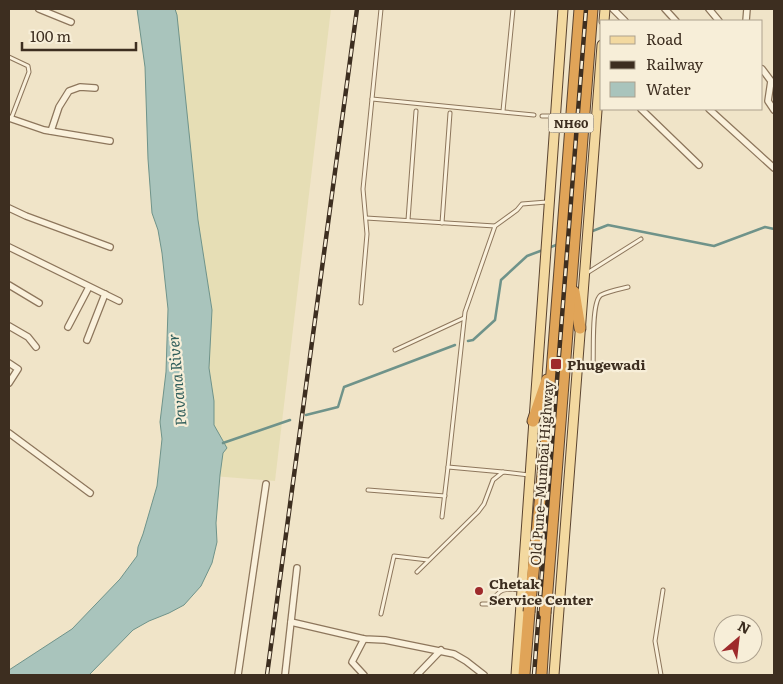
<svg xmlns="http://www.w3.org/2000/svg" width="783" height="684" font-family="Literata,serif">
<style>
.farmland{fill:#e6deb5}
.water{fill:#a9c4bc;stroke:#6f938a}
.lines{fill:none;stroke-linecap:round;stroke-linejoin:round}
.stream{stroke:#6f938a;stroke-width:2.5}
.lane-casing{stroke:#8d765c;stroke-width:5}
.street-casing{stroke:#8d765c;stroke-width:8}
.primary-casing{stroke:#5b4430;stroke-width:11}
.highway-casing{stroke:#5b4430;stroke-width:13}
.lane{stroke:#faf1dc;stroke-width:3}
.street{stroke:#faf1dc;stroke-width:5.5}
.primary{stroke:#f3d9a0;stroke-width:9}
.highway{stroke:#e0a458;stroke-width:11}
.rail-casing{stroke:#3d2e20;stroke-width:4.5}
.rail{stroke:#f7eed8;stroke-width:2.5;stroke-dasharray:8;stroke-linecap:butt}
.highway-bridge-casing{stroke:#5b4430;stroke-width:13;stroke-linecap:butt}
.highway-bridge{stroke:#e0a458;stroke-width:11}
.poi-dot{fill:#9e2a2b;stroke:#f7eed8;stroke-width:2}
.labels{text-anchor:middle;dominant-baseline:central;stroke-width:4.5;stroke-linejoin:round;paint-order:stroke}
.shield{fill:#f7eed8;stroke:#756857;stroke-width:1}
.shield-label{font-size:12px;font-weight:bold;fill:#3d2e20}
.poi-label{font-size:14px;font-weight:bold;fill:#3d2e20;stroke:#f7eed8;text-anchor:start}
.street-label{font-size:14px;fill:#3d2e20;stroke:#f7eed8}
.water-label{font-size:15px;font-style:italic;fill:#2f5d5a;stroke:#f7eed8}
</style>
<rect width="100%" height="100%" fill="#f0e4c8"/>
<path class="farmland" d="M 169,9 L 331,9 L 275,481 L 213,476 Z"/>
<path class="water" d="M 137,9 L 175,9 L 177,15 L 198,220 L 212,310 L 209,368 L 214,401 L 214,425 L 227,448 L 223,453 L 220,475 L 216,523 L 217,542 L 212,563 L 201,586 L 184,605 L 169,613 L 149,621 L 133,630 L 89,675 L 9,675 L 9,670 L 72,629 L 120,579 L 137,556 L 138,547 L 143,534 L 157,486 L 162,439 L 160,422 L 166,372 L 168,309 L 162,253 L 158,230 L 152,213 L 148,159 L 145,67 Z"/>
<g class="lines">
<g class="stream">
<path d="M 590,232 L 608,225 L 714,246 L 765,227 L 774,229"/>
<path d="M 548,248 L 559,244"/>
<path d="M 468,341 L 473,340 L 495,320 L 501,280 L 527,256 L 543,250"/>
<path d="M 306,415 L 338,407 L 344,387 L 455,345"/>
<path d="M 223,443 L 290,420"/>
</g>
<g class="lane-casing">
<g id="lane">
<path d="M 9,57 L 28,66 L 29,72 L 11,119"/>
<path d="M 372,99 L 534,115"/>
<path d="M 503,111 L 513,9"/>
<path d="M 542,116 L 553,116"/>
<path d="M 366,218 L 495,226"/>
<path d="M 408,220 L 416,111"/>
<path d="M 442,223 L 450,113"/>
<path d="M 587,273 L 641,239"/>
<path d="M 361,303 L 367,234 L 363,189 L 381,9"/>
<path d="M 395,350 L 464,318"/>
<path d="M 580,365 L 593,366 C 594,353 591,301 601,295 C 609,291 620,289 628,287"/>
<path d="M 503,472 L 448,467 L 465,312 L 495,226 L 517,210 L 522,204 L 547,202"/>
<path d="M 368,490 L 445,496"/>
<path d="M 442,517 L 448,467"/>
<path d="M 417,572 L 478,512 L 484,504 L 493,480 L 503,472 L 529,475"/>
<path d="M 482,604 L 490,604 C 500,588 504,588 521,590"/>
<path d="M 381,614 L 394,556 L 428,560"/>
<path d="M 661,675 L 655,641 L 663,590"/>
</g>
</g>
<g class="street-casing">
<g id="street">
<path d="M 39,9 L 71,22"/>
<path d="M 613,9 L 625,21"/>
<path d="M 665,9 L 676,21"/>
<path d="M 709,9 L 719,21"/>
<path d="M 746,21 L 747,9"/>
<path d="M 762,69 L 771,81 L 768,101 L 774,110"/>
<path d="M 641,109 L 699,165"/>
<path d="M 709,109 L 774,168"/>
<path d="M 9,118 L 44,130 L 110,141"/>
<path d="M 51,131 L 59,107 L 69,91 L 80,87 L 95,88"/>
<path d="M 9,208 L 26,216 L 110,247"/>
<path d="M 9,247 L 119,301"/>
<path d="M 9,285 L 39,303"/>
<path d="M 9,326 L 28,337 L 36,347"/>
<path d="M 68,327 L 89,287"/>
<path d="M 87,340 L 105,294"/>
<path d="M 9,363 L 18,369 L 9,383"/>
<path d="M 9,433 L 90,493"/>
<path d="M 291,622 L 364,639 L 385,640 L 454,654 L 466,661 L 484,675"/>
<path d="M 364,639 L 352,662 L 364,675"/>
<path d="M 238,675 L 266,484"/>
<path d="M 285,675 L 297,568"/>
<path d="M 417,675 L 441,650"/>
</g>
</g>
<g class="primary-casing">
<g id="primary">
<path d="M 604,21 L 605,9"/>
<path d="M 516,675 L 563,9"/>
<path d="M 554,675 L 602,45"/>
</g>
</g>
<g class="highway-casing">
<g id="highway">
<path d="M 574,292 L 580,328"/>
<path d="M 533,421 L 547,380"/>
<path d="M 530,602 L 548,425 L 580,9"/>
<path d="M 546,603 L 592,9"/>
<path d="M 524,675 L 529,612"/>
<path d="M 541,675 L 545,613"/>
</g>
</g>
<use href="#lane" class="lane"/>
<use href="#street" class="street"/>
<use href="#primary" class="primary"/>
<use href="#highway" class="highway"/>
<g class="rail-casing">
<g id="rail">
<path d="M 267,675 L 357,9"/>
<path d="M 534,675 L 586,9"/>
</g>
</g>
<use href="#rail" class="rail"/>
<g class="highway-bridge-casing">
<g id="highway-bridge">
<path d="M 529,612 L 530,602"/>
<path d="M 545,613 L 546,603"/>
</g>
</g>
<use href="#highway-bridge" class="highway-bridge"/>
</g>
<g class="poi-dot">
<rect x="550" y="358" width="12" height="12" rx="2.5"/>
<circle cx="479" cy="591" r="5"/>
</g>
<g class="labels">
<rect class="shield" x="548.5" y="113.5" width="45" height="19" rx="4"/>
<g class="shield-label">
<text x="571" y="123">NH60</text>
</g>
<g class="poi-label">
<text x="567" y="364">Phugewadi</text>
<text x="489" y="583">Chetak<tspan x="489" dy="16">Service Center</tspan></text>
</g>
<g class="street-label">
<text transform="translate(541 473) rotate(-86)">Old Pune–Mumbai Highway</text>
</g>
<g class="water-label">
<text transform="translate(176 380) rotate(-95)">Pavana River</text>
</g>
</g>
<rect width="783" height="684" fill="none" stroke="#3d2e20" stroke-width="20"/>
<rect x="600" y="20" width="162" height="90" fill="#f7eed8" stroke="#ada18e"/>
<rect x="610" y="36" width="25" height="8" fill="#f3d9a0" stroke="#ada18e"/>
<text x="646" y="45" font-size="15" fill="#3d2e20">Road</text>
<rect x="610" y="61" width="25" height="8" fill="#3d2e20" stroke="#ada18e"/>
<text x="646" y="70" font-size="15" fill="#3d2e20">Railway</text>
<rect x="610" y="82" width="25" height="15" fill="#a9c4bc" stroke="#ada18e"/>
<text x="646" y="95" font-size="15" fill="#3d2e20">Water</text>
<g transform="translate(738 639) rotate(28)"><circle r="24" fill="#f7eed8" stroke="#ada18e"/>
<path d="M0-4L9 19L0 12L-9 19Z" fill="#9e2a2b"/>
<text y="-8" font-size="14" font-weight="bold" text-anchor="middle" fill="#3d2e20">N</text>
</g>
<path d="M22 42v8h114v-8" fill="none" stroke="#3d2e20" stroke-width="2.5"/>
<text x="30" y="42" font-size="15" fill="#3d2e20" stroke="#f7eed8" stroke-width="4" paint-order="stroke">100 m</text>
</svg>
